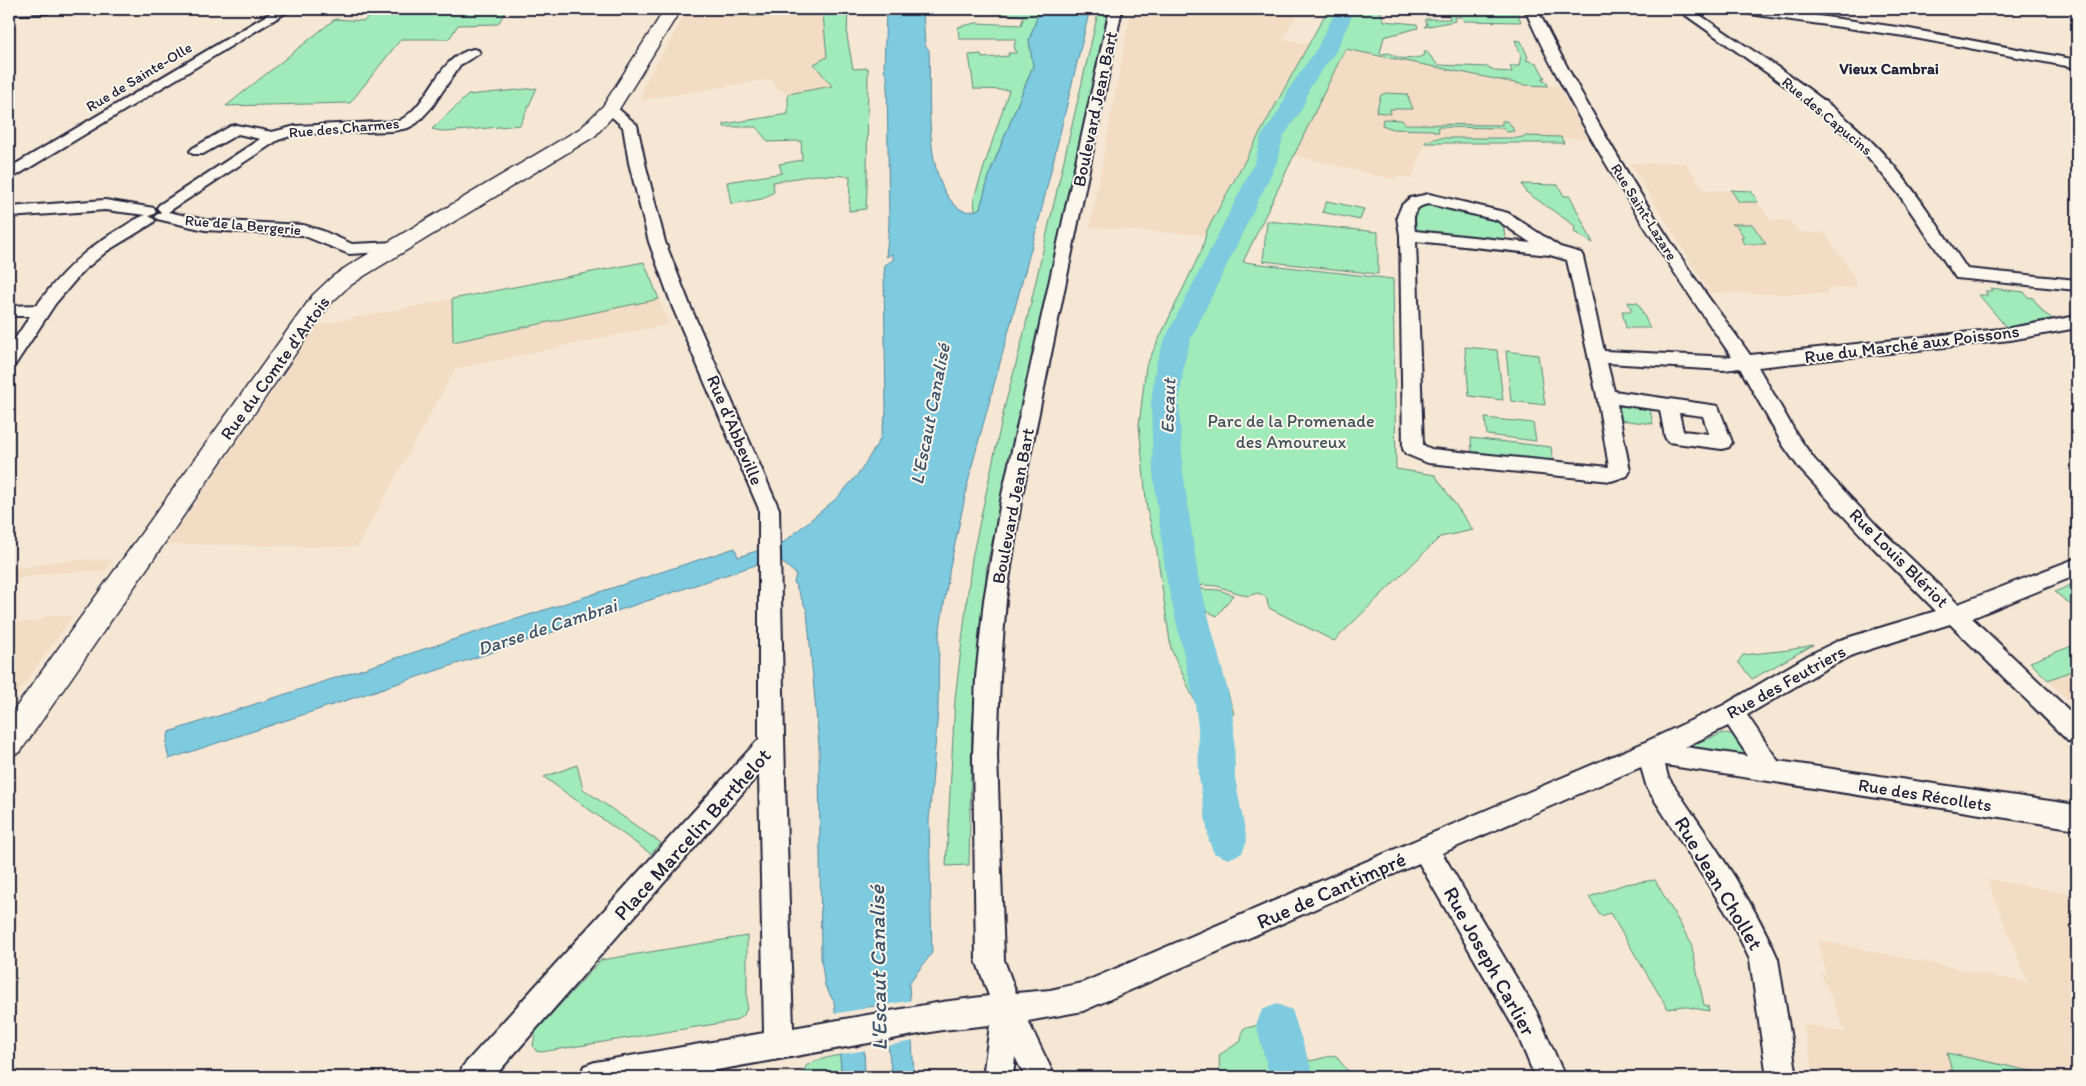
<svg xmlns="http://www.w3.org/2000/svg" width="2086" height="1086" font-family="Itim,sans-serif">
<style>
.built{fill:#f2dcc3}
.green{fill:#a1eaba;stroke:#62867a}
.water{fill:#7ecade;stroke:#59879d}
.pier{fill:#f6e7d4}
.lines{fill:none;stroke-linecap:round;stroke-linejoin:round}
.river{fill:#7ecade;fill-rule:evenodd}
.minor-casing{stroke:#22223b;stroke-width:4}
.secondary-casing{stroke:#22223b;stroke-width:3}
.minor{fill:#fbf7ec;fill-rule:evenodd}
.secondary{fill:#fbf7ec;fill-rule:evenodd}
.labels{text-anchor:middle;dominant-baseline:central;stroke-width:4;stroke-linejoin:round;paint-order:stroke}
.far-street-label{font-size:15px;fill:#22223b;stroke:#fbf7ec}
.far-quarter-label{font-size:16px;font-weight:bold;fill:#22223b;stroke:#fbf7ec}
.street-label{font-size:18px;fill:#22223b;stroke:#fbf7ec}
.park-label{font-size:18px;fill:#42545b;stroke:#fbf7ec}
.water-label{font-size:19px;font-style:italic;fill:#3e546c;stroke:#fbf7ec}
.near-street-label{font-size:21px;fill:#22223b;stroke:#fbf7ec}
.near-water-label{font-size:22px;font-style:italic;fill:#3e546c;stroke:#fbf7ec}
</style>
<rect width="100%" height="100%" fill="#f6e7d4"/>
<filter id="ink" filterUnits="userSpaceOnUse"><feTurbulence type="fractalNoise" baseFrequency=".02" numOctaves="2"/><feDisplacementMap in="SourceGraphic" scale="10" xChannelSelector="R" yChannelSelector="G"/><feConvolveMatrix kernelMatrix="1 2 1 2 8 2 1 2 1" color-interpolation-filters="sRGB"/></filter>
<g filter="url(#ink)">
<g class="built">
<path d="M 689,9 L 737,9 L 750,16 L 823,15 L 827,57 L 814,64 L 832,86 L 788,94 L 777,88 L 771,79 L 642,100 L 643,86 Z"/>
<path d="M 1131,9 L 1237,9 L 1240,11 L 1253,9 L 1300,9 L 1282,39 L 1310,44 L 1264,125 L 1205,235 L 1090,227 Z"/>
<path d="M 1345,49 L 1525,85 L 1558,86 L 1587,138 L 1562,138 L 1564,143 L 1425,143 L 1412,179 L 1398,176 L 1396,180 L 1293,155 Z"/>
<path d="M 1630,163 L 1686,163 L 1704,190 L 1751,191 L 1770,220 L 1789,220 L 1799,232 L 1825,233 L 1854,276 L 1857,287 L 1827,288 L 1829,294 L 1710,293 Z"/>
<path d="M 644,262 L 669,324 L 455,369 L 357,547 L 167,544 L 318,325 Z"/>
<path d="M 85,560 L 113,560 L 105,571 L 49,573 L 9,580 L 9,570 L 59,561 Z"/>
<path d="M 49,615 L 73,616 L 9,705 L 9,622 L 38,621 Z"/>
<path d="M 2077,669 L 2077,709 L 2048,680 Z"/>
<path d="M 1987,879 L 2077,895 L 2077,1077 L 2056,1077 L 1948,1053 L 1954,1077 L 1814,1077 L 1803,1024 L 1845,1032 L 1828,988 L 1820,974 L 1826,974 L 1818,940 L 2028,983 Z"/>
</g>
<g class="green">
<path d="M 378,9 L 507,9 L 498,24 L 458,25 L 449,39 L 401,39 L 350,103 L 226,106 L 335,19 L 364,21 Z"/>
<path d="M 737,9 L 848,9 L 847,36 L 853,69 L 868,68 L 867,188 L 866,209 L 849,211 L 850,176 L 814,175 L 773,182 L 774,192 L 762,199 L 731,204 L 727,182 L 782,173 L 779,164 L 802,160 L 801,141 L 768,142 L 756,127 L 724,127 L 724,124 L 788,114 L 788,94 L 832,86 L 814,64 L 827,57 L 823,15 L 750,16 Z"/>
<path d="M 992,9 L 1040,9 L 1029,40 L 1033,66 L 991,170 L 980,208 L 975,211 L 974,198 L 1009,90 L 974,89 L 969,55 L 981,54 L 982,58 L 1009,56 L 1008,53 L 1016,53 L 1014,46 L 1016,39 L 959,39 L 958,27 L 976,23 L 1021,25 L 1024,16 L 991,13 Z"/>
<path d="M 1099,9 L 1109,9 L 987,565 L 972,729 L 969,865 L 946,866 L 955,699 L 972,558 L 1005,405 L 1022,341 Z"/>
<path d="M 1328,9 L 1380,9 L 1384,21 L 1417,24 L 1418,28 L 1384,37 L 1380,53 L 1382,54 L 1389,53 C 1400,61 1411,59 1424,56 L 1425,50 L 1438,65 L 1488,67 L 1496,71 L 1512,72 L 1510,66 L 1519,66 L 1521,55 L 1515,40 L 1521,41 L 1528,57 L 1526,60 L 1537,63 L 1545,78 L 1542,78 L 1543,80 L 1546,81 L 1548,86 L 1525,85 L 1345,49 L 1243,262 L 1393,279 L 1396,469 L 1435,475 L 1473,530 L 1440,537 L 1334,641 L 1269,608 L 1266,597 L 1258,593 L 1247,596 L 1217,586 L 1202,585 L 1200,589 L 1219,590 L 1233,595 L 1217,616 L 1204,610 L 1234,714 L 1202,717 L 1171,649 L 1156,545 L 1147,510 L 1139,425 L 1146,366 L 1202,249 L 1207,230 Z"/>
<path d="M 1447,9 L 1516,9 L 1521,22 L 1464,21 L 1462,17 L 1454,17 L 1455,21 L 1424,27 L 1427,25 L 1425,19 L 1450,19 Z"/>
<path d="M 537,88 L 520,125 L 446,132 L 432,129 L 468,95 Z"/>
<path d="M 1386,93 L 1407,94 L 1413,109 L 1390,109 L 1391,114 L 1376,112 L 1381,95 Z"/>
<path d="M 1383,119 L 1402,120 L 1405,124 L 1502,125 L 1502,121 C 1509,120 1511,125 1514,131 L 1507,132 L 1504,128 L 1438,127 L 1439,132 L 1434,132 L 1433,130 L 1393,129 L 1382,125 Z"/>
<path d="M 1525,136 L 1561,137 L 1564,143 L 1425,143 L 1426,141 L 1438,138 L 1519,138 Z"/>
<path d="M 1522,184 L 1558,185 L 1564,196 L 1570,196 L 1593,243 L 1574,232 L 1575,226 L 1526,192 Z"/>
<path d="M 1731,190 L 1751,191 L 1758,202 L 1739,202 Z"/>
<path d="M 1327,201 L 1364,209 L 1360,220 L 1322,212 Z"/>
<path d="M 1423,202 L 1503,221 L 1505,240 L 1412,230 L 1410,211 Z"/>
<path d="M 1267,221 L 1378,232 L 1378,274 L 1263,261 Z"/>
<path d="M 1731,224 L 1752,224 L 1766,244 L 1745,244 L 1741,238 L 1744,237 L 1736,225 Z"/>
<path d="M 644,262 L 659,299 L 453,342 L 452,299 Z"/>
<path d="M 1990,288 L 2024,292 L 2028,297 L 2033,298 L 2043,312 L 2054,320 L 2007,328 L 1979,295 L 1988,295 L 1985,291 L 1992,291 Z"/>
<path d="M 1628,302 L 1638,303 L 1650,328 L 1626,328 L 1622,311 L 1632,311 Z"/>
<path d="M 1465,347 L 1497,350 L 1503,400 L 1469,396 Z"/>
<path d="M 1506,351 L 1538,355 L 1545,405 L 1511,401 Z"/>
<path d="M 1616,401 L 1649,405 L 1653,424 L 1620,420 Z"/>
<path d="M 1485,418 L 1533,423 L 1536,441 L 1487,435 Z"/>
<path d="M 1471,438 L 1551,447 L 1553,463 L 1472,453 Z"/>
<path d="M 2077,582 L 2077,610 L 2055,592 Z"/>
<path d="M 2077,644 L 2077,669 L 2048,680 L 2030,662 Z"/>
<path d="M 1813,645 L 1752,679 L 1738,662 L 1743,655 L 1789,650 Z"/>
<path d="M 1723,733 L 1736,735 L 1752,760 L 1690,752 L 1687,747 Z"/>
<path d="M 577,765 L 583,789 L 661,843 L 651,854 L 544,777 Z"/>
<path d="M 1655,880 L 1691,943 L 1704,1005 L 1708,1006 L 1709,1011 L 1682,1006 L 1668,1009 L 1610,913 L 1601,916 L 1589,897 L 1625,884 Z"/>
<path d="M 747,936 L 747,1008 L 744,1015 L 734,1021 L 541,1052 L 536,1051 L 533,1045 L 536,1031 L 601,960 Z"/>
<path d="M 1266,1023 L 1291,1038 L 1310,1061 L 1335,1055 L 1348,1071 L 1346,1077 L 1220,1077 L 1219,1055 L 1241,1041 L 1243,1029 Z"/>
<path d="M 1947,1053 L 2049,1075 L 2056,1077 L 1954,1077 Z"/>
<path d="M 840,1055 L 842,1077 L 803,1077 L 802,1074 L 807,1065 C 817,1060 828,1057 840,1055 Z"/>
</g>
<path class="water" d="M 886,9 L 923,9 L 925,45 L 929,50 C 931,91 923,172 953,203 C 961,212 970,214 980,208 L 991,170 L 1033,66 L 1029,40 L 1040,9 L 1090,9 L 1040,216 L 971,469 L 950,567 L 939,635 L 938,710 L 929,821 L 932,953 L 909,983 L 914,1077 L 892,1077 L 883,1005 L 863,1008 L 865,1077 L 842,1077 L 834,1002 L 825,986 L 821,959 L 819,745 L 807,611 L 794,582 L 796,574 L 777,558 L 169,759 L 166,746 L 169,732 L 735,548 L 738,557 L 784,542 L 838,497 L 860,472 L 880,439 L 886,413 L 884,274 L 885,265 L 893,260 L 893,254 L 886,257 L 889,224 L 887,76 L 884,71 Z"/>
<path class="pier" d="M 913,1000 L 914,1041 L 886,1046 L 881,1007 L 865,1010 L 867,1050 L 837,1055 L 833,1014 Z"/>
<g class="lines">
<g class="river">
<path d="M 1337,9 L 1355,9 L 1336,51 L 1310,87 L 1302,109 L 1283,137 L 1277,162 L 1190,341 L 1184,364 L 1179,403 L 1183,472 L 1198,576 L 1231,704 L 1234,727 L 1235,778 L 1247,841 L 1242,853 L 1228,859 L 1214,853 L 1209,841 L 1199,778 L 1198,727 L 1195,704 L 1166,576 L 1153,472 L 1151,403 L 1156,364 L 1164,341 L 1255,162 L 1261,137 L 1280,109 L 1290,87 L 1316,50 Z"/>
<path d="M 1277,1004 L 1292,1010 L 1314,1077 L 1270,1077 L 1256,1025 L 1262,1010 Z"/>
</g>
<g class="minor-casing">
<g id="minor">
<path d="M 9,9 L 53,9 L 47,13 L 9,14 Z"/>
<path d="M 277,9 L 292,9 L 14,177 L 9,179 L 9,168 Z"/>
<path d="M 1110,9 L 1122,9 L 1022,495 L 1006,600 L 1000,677 L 997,755 L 1004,960 L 1016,993 L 1050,990 L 1082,983 L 1641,744 L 1724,705 L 1809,655 L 1840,640 L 1936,611 L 1865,539 L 1800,469 L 1783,445 L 1740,368 L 1724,370 L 1607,363 L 1614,391 L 1718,406 L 1732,442 L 1729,447 L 1722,449 L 1668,442 L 1665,437 L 1660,410 L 1617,404 L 1630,471 L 1627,476 L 1611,481 L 1428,463 L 1406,454 L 1403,449 L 1400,235 L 1397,217 L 1402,205 L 1410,198 L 1429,194 L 1508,213 L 1560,247 L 1581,253 L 1583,257 L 1604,351 L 1732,357 C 1675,275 1620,192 1572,104 C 1556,73 1538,41 1525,9 L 1537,9 C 1580,95 1629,179 1682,259 C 1703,292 1728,323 1750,355 L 2010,328 L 2077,316 L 2077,328 L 2010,340 L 1758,367 L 1797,435 L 1814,459 L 1879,528 L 1958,604 L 2077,558 L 2077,575 L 1972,618 L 2077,718 L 2077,744 L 2068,741 L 1950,624 L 1855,654 L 1825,669 L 1747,715 L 1778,761 L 2077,805 L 2077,829 L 1665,765 L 1668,777 C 1707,836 1750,893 1778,959 L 1797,1077 L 1767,1077 L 1750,960 L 1732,922 L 1647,788 L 1641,767 L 1442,853 L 1536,1011 L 1565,1077 L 1535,1077 L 1516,1031 L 1419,863 L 1083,1011 L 1028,1021 L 1055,1077 L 1025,1077 L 1015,1057 L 1013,1077 L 983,1077 L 990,1025 L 942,1030 L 678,1077 L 580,1077 L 584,1066 L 595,1062 L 764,1033 L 759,774 L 494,1077 L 459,1077 L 463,1066 L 759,739 L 759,509 L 673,308 L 649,242 L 629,163 L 623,127 L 603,109 L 605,106 L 615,106 L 637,125 L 645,163 L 665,242 L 691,308 L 779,509 L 785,781 L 793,1028 L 942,1002 L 989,996 L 976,960 L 973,755 L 976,677 L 984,600 L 1002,495 ZM 1429,204 L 1497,220 L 1531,243 L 1415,231 C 1413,217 1412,206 1429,204 ZM 1416,241 L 1550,255 L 1567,260 L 1597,396 L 1609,467 L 1431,449 L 1423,445 ZM 1679,413 L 1703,416 L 1709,434 L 1683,431 ZM 1728,726 L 1748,756 L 1685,747 Z"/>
<path d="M 1677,9 L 1691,9 C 1751,51 1816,88 1869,139 C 1908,177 1937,225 1967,269 L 2077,280 L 2077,290 L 1956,278 L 1898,193 L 1859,146 L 1794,92 Z"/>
<path d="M 1737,9 L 1768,9 L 1904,28 L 2077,60 L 2077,68 L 1904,36 L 1743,13 L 1738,12 Z"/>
<path d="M 473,49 L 478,50 L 480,53 L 460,65 L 432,107 L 417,123 L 408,128 L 392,131 L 297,134 L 278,140 L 168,212 L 205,220 L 303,225 L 323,231 L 352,244 L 396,242 L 402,243 L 404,247 L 402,251 L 349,254 L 302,235 L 205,230 L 157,219 L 155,216 L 161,212 L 157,208 L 159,205 L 260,139 L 238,134 L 203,154 L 193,154 L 190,151 L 193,148 L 231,126 L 236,125 L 272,132 L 296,126 L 399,121 C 432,103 435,58 473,49 Z"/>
<path d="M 105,200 L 154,208 L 156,211 L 154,214 L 149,216 L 155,220 L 153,223 L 107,251 L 83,271 L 55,304 L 15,365 L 9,367 L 9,348 L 30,316 L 9,316 L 9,306 L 37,305 C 60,273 85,249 118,230 C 127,225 136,218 146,215 L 105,210 L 9,217 L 9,207 Z"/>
</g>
</g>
<g class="secondary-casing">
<path id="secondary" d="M 665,9 L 681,9 L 619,109 L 595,136 L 364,276 L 348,287 L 329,305 L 20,752 L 9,756 L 9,717 L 313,295 L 332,277 L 348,266 L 581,128 L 603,106 Z"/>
</g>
<use href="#minor" class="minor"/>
<use href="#secondary" class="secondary"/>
</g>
</g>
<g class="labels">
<g class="far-street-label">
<text transform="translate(139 77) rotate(-31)">Rue de Sainte-Olle</text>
<text transform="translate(1827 116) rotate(40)">Rue des Capucins</text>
<text transform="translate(344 128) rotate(-5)">Rue des Charmes</text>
<text transform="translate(1644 212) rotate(58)">Rue Saint-Lazare</text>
<text transform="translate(243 225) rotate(5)">Rue de la Bergerie</text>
</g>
<g class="far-quarter-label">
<text x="1889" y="68">Vieux Cambrai</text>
</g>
<g class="street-label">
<text transform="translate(1095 109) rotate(-78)">Boulevard Jean Bart</text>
<text transform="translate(1912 344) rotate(-7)">Rue du Marché aux Poissons</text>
<text transform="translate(275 368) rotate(-54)">Rue du Comte d'Artois</text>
<text transform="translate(735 430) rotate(67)">Rue d'Abbeville</text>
<text transform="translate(1013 506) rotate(-79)">Boulevard Jean Bart</text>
<text transform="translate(1899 558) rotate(45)">Rue Louis Blériot</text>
<text transform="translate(1786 682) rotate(-29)">Rue des Feutriers</text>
<text transform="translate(1925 795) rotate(9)">Rue des Récollets</text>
</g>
<g class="park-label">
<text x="1291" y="421">Parc de la Promenade<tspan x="1291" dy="21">des Amoureux</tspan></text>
</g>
<g class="water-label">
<text transform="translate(1168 406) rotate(-88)">Escaut</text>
<text transform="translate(930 414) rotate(-79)">L'Escaut Canalisé</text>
<text transform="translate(547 627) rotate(-18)">Darse de Cambrai</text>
</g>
<g class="near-street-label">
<text transform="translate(692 834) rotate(-48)">Place Marcelin Berthelot</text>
<text transform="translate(1719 883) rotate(59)">Rue Jean Chollet</text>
<text transform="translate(1331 890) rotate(-24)">Rue de Cantimpré</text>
<text transform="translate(1490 961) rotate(61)">Rue Joseph Carlier</text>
</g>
<g class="near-water-label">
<text transform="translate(878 968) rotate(-91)">L'Escaut Canalisé</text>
</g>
</g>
<rect width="2086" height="1086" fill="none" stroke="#fbf7ec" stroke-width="30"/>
<rect x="15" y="15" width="2056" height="1056" fill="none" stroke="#22223b" stroke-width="2" filter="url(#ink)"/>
</svg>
